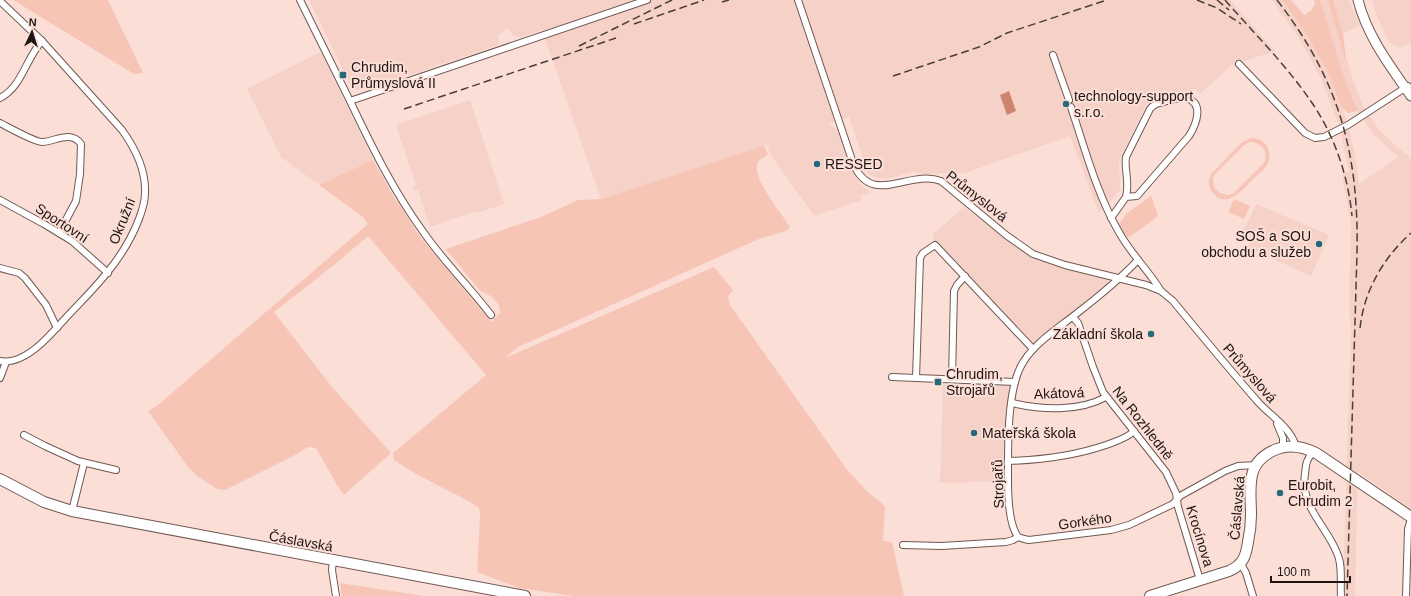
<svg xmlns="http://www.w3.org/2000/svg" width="1411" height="596" font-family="Helvetica,sans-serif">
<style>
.built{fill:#f5d1c7}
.green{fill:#f7c5b6;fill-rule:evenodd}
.water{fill:#cd8570}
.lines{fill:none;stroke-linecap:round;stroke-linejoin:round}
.street-casing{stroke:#705852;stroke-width:8}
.secondary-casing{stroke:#705852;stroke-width:11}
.primary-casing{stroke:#705852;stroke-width:12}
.street{stroke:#fff;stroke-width:6}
.secondary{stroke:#fff;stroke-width:9}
.primary{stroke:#fff;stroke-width:10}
.rail{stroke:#4b3d39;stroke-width:1.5;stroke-dasharray:8 4;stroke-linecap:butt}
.poi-dot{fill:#25697a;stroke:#fbdfd7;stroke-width:1.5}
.labels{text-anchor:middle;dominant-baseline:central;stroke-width:4;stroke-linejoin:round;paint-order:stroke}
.poi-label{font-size:14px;fill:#1f1512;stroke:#fbdfd7;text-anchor:start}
.street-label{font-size:14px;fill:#1f1512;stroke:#fbdfd7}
</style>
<rect width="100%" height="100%" fill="#fbdfd7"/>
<g class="built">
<path d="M 309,0 L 1230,0 L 1275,51 L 1241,62 L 1236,67 L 1233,64 L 1200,94 L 1195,89 L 1188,93 L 1178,97 L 1147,104 L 1119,160 L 1120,190 L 1099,213 L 1070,136 L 965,173 L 925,174 L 913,172 L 887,179 L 877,178 L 868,174 L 849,117 L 828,124 L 838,130 L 851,170 L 859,183 L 871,193 L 860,196 L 862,200 L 814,216 L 770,154 L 767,146 L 772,143 L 708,166 L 601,199 L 542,30 L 521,38 L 513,35 L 507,28 L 498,36 L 499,43 L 498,45 L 365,90 L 363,89 L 359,90 L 352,88 L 351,86 Z"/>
<path d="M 1272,0 L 1282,0 L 1308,37 L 1329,75 L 1342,108 L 1348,126 L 1355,154 L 1359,184 L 1398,157 L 1374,135 L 1358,111 L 1347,86 L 1320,0 L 1328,0 L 1354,83 L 1364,108 L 1380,131 L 1394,144 L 1411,158 L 1411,509 L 1358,472 L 1355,596 L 1343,596 L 1343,586 L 1351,330 L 1349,306 L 1351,225 L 1342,174 L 1349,172 L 1340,128 L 1321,78 L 1301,41 Z"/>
<path d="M 1333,0 L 1349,0 L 1360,25 L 1343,34 Z"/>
<path d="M 1372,0 L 1411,0 L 1411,43 L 1402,47 L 1397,47 L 1389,42 L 1376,14 Z"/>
<path d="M 321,52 L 373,160 L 319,185 L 281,157 L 247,89 Z"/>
<path d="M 470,100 L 504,204 L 477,213 L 476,211 L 430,227 L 418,190 L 414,191 L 413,186 L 416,185 L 396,125 Z"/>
<path d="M 1256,204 L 1329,235 L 1311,276 L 1253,250 L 1248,247 L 1252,236 L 1243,232 Z"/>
<path d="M 964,207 L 1008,241 L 1027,254 L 1051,264 L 1106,278 L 1108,281 L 1107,284 L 1033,344 L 933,238 L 933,234 Z"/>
<path d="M 943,384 L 1011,386 L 1007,417 L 1005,481 L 940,483 Z"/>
</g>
<g class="green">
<path d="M 13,0 L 108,0 L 143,73 L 134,74 Z"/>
<path d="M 1282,0 L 1291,0 L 1304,15 L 1312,10 L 1315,3 L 1314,0 L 1320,0 L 1347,86 L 1358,111 L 1348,113 L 1342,108 L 1329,75 L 1308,37 Z"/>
<path d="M 1328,0 L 1333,0 L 1343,34 L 1347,65 Z"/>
<path d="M 1251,138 C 1265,138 1273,150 1268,163 C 1265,169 1259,174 1253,179 C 1243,189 1226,211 1212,192 C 1208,186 1208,180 1211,174 L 1241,143 ZM 1252,142 C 1263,144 1268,152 1264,163 L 1234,193 L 1228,195 L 1220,193 L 1214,187 L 1213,178 L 1216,173 L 1242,147 L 1247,143 Z"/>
<path d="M 764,146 L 768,154 C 765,158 760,158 758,162 C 750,176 782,214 790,227 L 786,231 L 759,239 L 518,347 L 505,358 L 714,267 L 733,290 L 728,296 L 730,305 L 848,471 L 869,493 L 885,506 L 883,541 L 892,542 L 904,596 L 574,596 L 519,588 L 477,572 L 480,513 L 479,508 C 452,490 420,479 394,460 L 393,453 L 486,375 L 368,236 L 334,265 L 274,312 L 332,387 L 391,453 L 344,495 L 337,485 L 316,448 L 308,447 L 295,455 L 225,490 L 217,489 L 197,476 L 188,467 L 148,411 L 158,405 L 368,224 L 363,217 L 319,185 L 373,160 L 396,201 L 397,201 L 420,237 L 491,322 L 500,313 L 499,305 L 491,296 L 480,291 L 446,249 L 541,217 L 578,200 L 601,199 Z"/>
<path d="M 1151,196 L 1158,215 L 1153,220 L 1129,237 L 1125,236 L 1119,224 L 1127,213 Z"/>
<path d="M 1234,199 L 1250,206 L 1244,219 L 1228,212 Z"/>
<path d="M 340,583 L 424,596 L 342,596 Z"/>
</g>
<path class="water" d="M 1009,91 L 1016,111 L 1007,115 L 1000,95 Z"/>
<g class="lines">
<g class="street-casing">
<g id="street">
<path d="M 300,0 L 350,101 L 647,0"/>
<path d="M 798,0 L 853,163 C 872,208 908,169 941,181 L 1006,235 L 1033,254 L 1065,265 L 1146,285 L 1161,291 L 1173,301 C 1201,335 1229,369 1259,403 C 1271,416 1291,428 1296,447"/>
<path d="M 0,1 L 42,41 L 122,130 C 135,148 146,170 145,193 C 145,202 142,211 139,219 C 126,253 104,278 79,304 C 68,315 57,328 46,339 C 34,351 17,364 0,361"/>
<path d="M 1053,55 L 1069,100"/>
<path d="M 1239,64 L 1305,133 L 1315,138 L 1324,137 L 1348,125 L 1408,86"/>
<path d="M 0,98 C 22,87 26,58 42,41"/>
<path d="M 350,101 C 372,147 394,192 424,233 C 444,262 470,287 491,315"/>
<path d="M 1071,107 C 1085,149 1097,195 1120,234 C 1132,255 1149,271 1161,291"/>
<path d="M 0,123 C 8,127 36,143 43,142 C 56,141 71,130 81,144 L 80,174 L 76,201 L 59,233"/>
<path d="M 0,200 L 44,224 L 72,241 L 108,273"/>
<path d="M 1111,218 L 1126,197 L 1137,196 L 1189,136 C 1196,125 1205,103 1186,98 C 1179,97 1171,100 1164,102 C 1158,103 1154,104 1150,109 L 1126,157 C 1124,170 1130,181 1126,197"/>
<path d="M 0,268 L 19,273 L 25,278 L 46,305 L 57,328"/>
<path d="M 1073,317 L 1078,323 L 1093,367 L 1103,392 L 1166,472 L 1176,493 L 1178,507 L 1200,580"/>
<path d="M 892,377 L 1015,382"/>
<path d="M 0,378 L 6,362"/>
<path d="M 916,378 L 920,258 L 923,253 L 935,245 L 1033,349"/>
<path d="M 952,379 L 954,291 L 957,285 L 965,276"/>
<path d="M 1012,403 C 1041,410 1079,412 1106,397"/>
<path d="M 1277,424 L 1283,438 L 1283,447"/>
<path d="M 24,435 L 45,446 L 78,461 L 116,470"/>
<path d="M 1313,452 C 1306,460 1306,464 1305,474 C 1300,507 1326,525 1337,553 C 1343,565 1340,583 1341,596"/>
<path d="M 1008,461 C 1042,460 1074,456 1106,445 C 1116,441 1126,439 1134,431"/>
<path d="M 72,511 L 84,463"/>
<path d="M 1018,537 C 1007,522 1008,485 1008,468 C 1008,440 1008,393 1020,368 C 1030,346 1057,329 1076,314 C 1098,297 1119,280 1138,260"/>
<path d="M 1018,537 L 1024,539 L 1029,540 L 1111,530 L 1129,525 L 1173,504 L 1180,496 L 1225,471 L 1238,466 L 1257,465"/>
<path d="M 903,545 L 942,546 L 1006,542 L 1013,540 L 1018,537"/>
<path d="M 333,561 L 332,570 L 336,596"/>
<path d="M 1241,564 L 1246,573 L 1253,596"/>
<path d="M 1406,596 L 1408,529 L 1411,519"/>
</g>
</g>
<g class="secondary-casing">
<path id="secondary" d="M 1358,0 C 1367,36 1390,66 1411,96"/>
</g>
<g class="primary-casing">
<g id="primary">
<path d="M 0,479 L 44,502 L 72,511 L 525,596"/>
<path d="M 1150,596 L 1229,571 C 1243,565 1246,556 1248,542 C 1250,533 1251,524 1251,515 C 1251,487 1244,462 1277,449 C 1290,444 1304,447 1316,453 L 1411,517"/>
</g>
</g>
<use href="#street" class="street"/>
<use href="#secondary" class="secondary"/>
<use href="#primary" class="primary"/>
<g class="rail">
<path d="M 1197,0 L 1217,8 L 1241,24"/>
<path d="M 1217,0 L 1229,10"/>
<path d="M 1225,0 C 1253,32 1286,65 1310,100 C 1334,134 1348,175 1352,216"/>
<path d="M 1277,0 C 1339,80 1359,153 1357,253 L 1347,596"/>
<path d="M 722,2 L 729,0"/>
<path d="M 634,24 L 704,0"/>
<path d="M 579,46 L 672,0"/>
<path d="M 893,76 L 979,47 L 1007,33 L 1107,0"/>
<path d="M 404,109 L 616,38"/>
<path d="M 1360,328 C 1364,291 1383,258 1411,233"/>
</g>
</g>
<g class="poi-dot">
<rect x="339" y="71" width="8" height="8" rx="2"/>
<circle cx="1066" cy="104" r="4"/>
<circle cx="817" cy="164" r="4"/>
<circle cx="1319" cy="244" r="4"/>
<circle cx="1151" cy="334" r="4"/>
<rect x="934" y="378" width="8" height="8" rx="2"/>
<circle cx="974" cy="433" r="4"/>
<circle cx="1280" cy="493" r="4"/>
</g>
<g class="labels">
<g class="poi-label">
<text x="351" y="67">Chrudim,<tspan x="351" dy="16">Průmyslová II</tspan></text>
<text x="1074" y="96">technology-support<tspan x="1074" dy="16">s.r.o.</tspan></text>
<text x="825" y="164">RESSED</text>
<text x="1311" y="236" text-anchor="end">SOŠ a SOU<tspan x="1311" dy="16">obchodu a služeb</tspan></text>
<text x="1143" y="334" text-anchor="end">Základní škola</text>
<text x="946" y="374">Chrudim,<tspan x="946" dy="16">Strojařů</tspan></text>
<text x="982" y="433">Mateřská škola</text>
<text x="1288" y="485">Eurobit,<tspan x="1288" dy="16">Chrudim 2</tspan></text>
</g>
<g class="street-label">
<text transform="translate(977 196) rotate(38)">Průmyslová</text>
<text transform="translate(122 221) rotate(-68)">Okružní</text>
<text transform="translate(62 223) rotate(33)">Sportovní</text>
<text transform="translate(1250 373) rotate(49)">Průmyslová</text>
<text transform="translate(1059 393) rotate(-2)">Akátová</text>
<text transform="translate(1143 423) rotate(52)">Na Rozhledně</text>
<text transform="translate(998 484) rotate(-92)">Strojařů</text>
<text transform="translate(1237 508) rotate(-85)">Čáslavská</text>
<text transform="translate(1085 521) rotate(-8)">Gorkého</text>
<text transform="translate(1200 536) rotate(73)">Krocínova</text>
<text transform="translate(301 541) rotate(10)">Čáslavská</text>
</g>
</g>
<g transform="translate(32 32) rotate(4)" stroke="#fbdfd7" stroke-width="3" paint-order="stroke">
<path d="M0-3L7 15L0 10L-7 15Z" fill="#1f1512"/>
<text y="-6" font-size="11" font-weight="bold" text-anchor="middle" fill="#1f1512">N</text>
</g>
<path d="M1271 576v6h79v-6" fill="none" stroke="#1f1512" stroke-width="2"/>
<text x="1277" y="576" font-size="12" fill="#1f1512" stroke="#fbdfd7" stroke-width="3" paint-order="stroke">100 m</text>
</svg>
